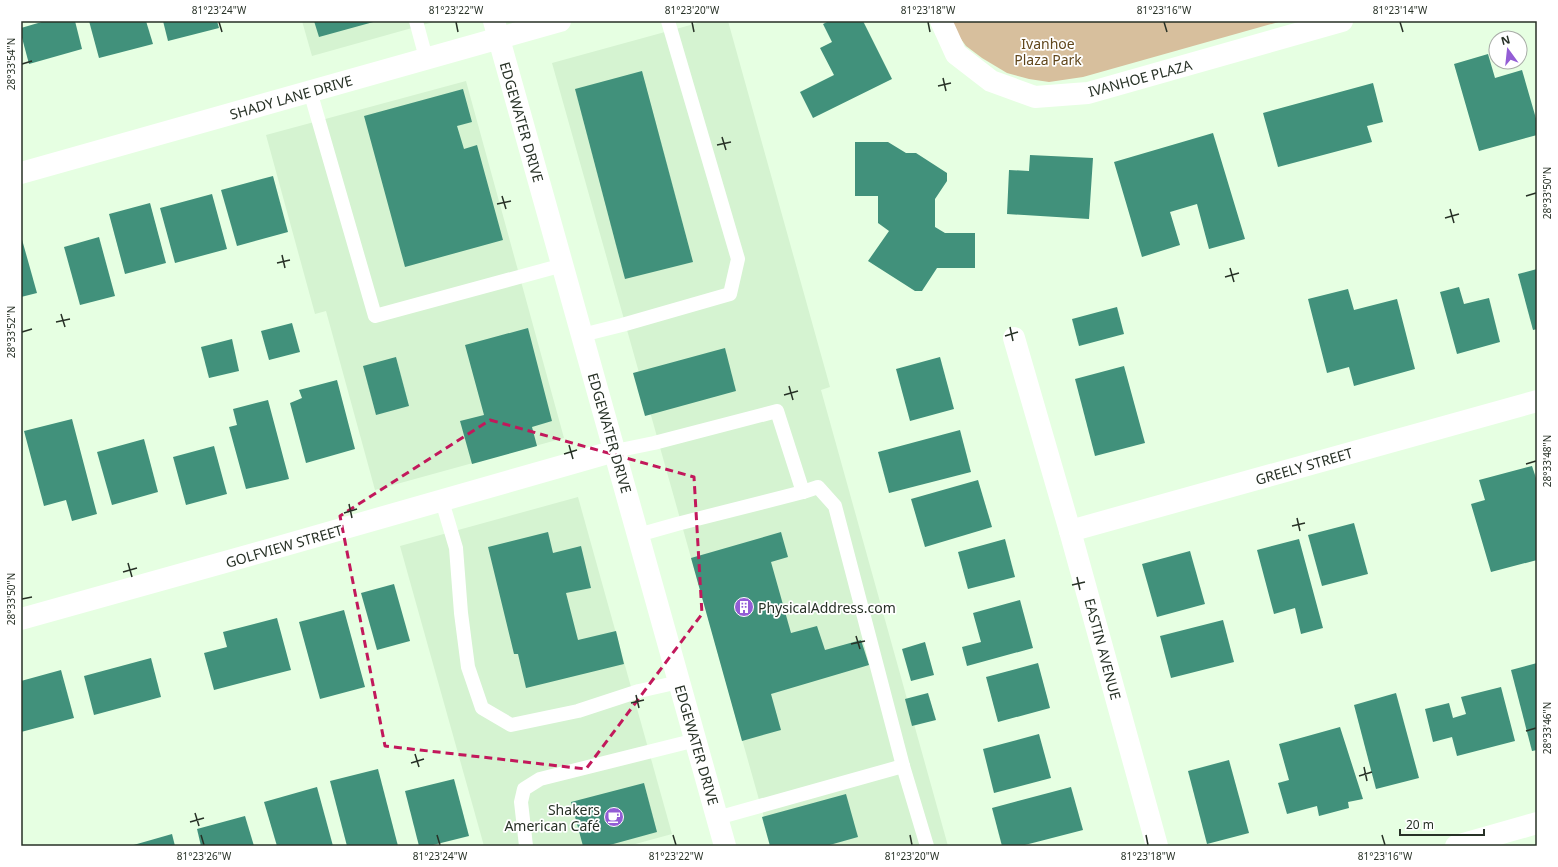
<svg xmlns="http://www.w3.org/2000/svg" width="1558" height="867" font-family="'Noto Sans',sans-serif">
<style>
.built{fill:#d5f3d1}
.green{fill:#d7bf9d}
.building{fill:#41917b}
.lines{fill:none;stroke-linecap:round;stroke-linejoin:round}
.service{stroke:#fff;stroke-width:14}
.minor{stroke:#fff;stroke-width:22}
.tertiary{stroke:#fff;stroke-width:22}
.marked{fill:none;stroke:#c2185b;stroke-width:3;stroke-dasharray:8 5;stroke-linejoin:round}
.ticks{fill:none;stroke:#273126;stroke-width:1.5}
.labels{text-anchor:middle;dominant-baseline:central;stroke-width:3.5;stroke-linejoin:round;paint-order:stroke}
.park-label{font-size:14px;fill:#60461b;stroke:#fff}
.street-label{font-size:14px;fill:#273126;stroke:#fff}
.poi-label{font-size:14px;fill:#273126;stroke:#fff;text-anchor:start}
.neatline{fill:none;stroke:#273126;stroke-width:1.5}
.ticks-label{font-size:10px;text-anchor:middle;fill:#273126}
</style>
<rect width="100%" height="100%" fill="#e6ffe2"/>
<g class="built">
<path d="M 302,21 L 437,21 L 312,56 Z"/>
<path d="M 705,21 L 728,21 L 830,387 L 821,390 L 948,846 L 772,846 L 552,63 Z"/>
<path d="M 466,81 L 564,438 L 375,490 L 326,311 L 315,314 L 266,135 Z"/>
<path d="M 578,497 L 672,834 L 628,846 L 484,846 L 400,546 Z"/>
</g>
<path class="green" d="M 948,21 L 1282,21 L 1083,77 L 1049,82 L 1029,79 L 1007,73 L 982,58 L 966,46 Z"/>
<g class="building">
<path d="M 45,21 L 75,21 L 82,49 L 29,64 L 21,34 L 21,28 Z"/>
<path d="M 89,21 L 146,21 L 153,44 L 99,58 Z"/>
<path d="M 163,21 L 217,21 L 219,28 L 168,41 Z"/>
<path d="M 314,21 L 377,21 L 319,37 Z"/>
<path d="M 829,21 L 863,21 L 892,79 L 813,118 L 800,92 L 834,75 L 820,48 L 832,42 L 823,24 Z"/>
<path d="M 1488,54 L 1495,78 L 1522,70 L 1537,122 L 1537,135 L 1479,151 L 1454,64 Z"/>
<path d="M 642,71 L 693,262 L 625,279 L 575,89 Z"/>
<path d="M 1373,83 L 1383,122 L 1367,126 L 1372,142 L 1278,167 L 1263,113 Z"/>
<path d="M 463,89 L 472,122 L 457,126 L 464,149 L 477,145 L 503,240 L 405,267 L 364,116 Z"/>
<path d="M 1213,133 L 1245,239 L 1209,249 L 1197,204 L 1170,212 L 1180,245 L 1142,257 L 1114,162 Z"/>
<path d="M 855,142 L 888,142 L 906,153 L 916,153 L 947,173 L 947,181 L 935,199 L 935,227 L 945,233 L 975,233 L 975,268 L 937,268 L 922,291 L 915,291 L 868,261 L 889,231 L 878,223 L 878,196 L 855,196 Z"/>
<path d="M 1030,155 L 1093,158 L 1089,219 L 1007,214 L 1009,170 L 1029,171 Z"/>
<path d="M 273,176 L 288,232 L 237,246 L 221,190 Z"/>
<path d="M 212,194 L 227,249 L 175,263 L 160,208 Z"/>
<path d="M 150,203 L 166,263 L 125,274 L 109,214 Z"/>
<path d="M 21,236 L 37,293 L 21,297 Z"/>
<path d="M 99,237 L 115,296 L 80,305 L 64,247 Z"/>
<path d="M 1537,269 L 1537,329 L 1533,330 L 1518,274 Z"/>
<path d="M 1459,287 L 1464,304 L 1489,298 L 1500,342 L 1457,354 L 1440,292 Z"/>
<path d="M 1348,289 L 1354,310 L 1397,299 L 1415,369 L 1354,386 L 1349,367 L 1327,373 L 1308,299 Z"/>
<path d="M 1117,307 L 1124,334 L 1079,346 L 1072,319 Z"/>
<path d="M 292,323 L 300,352 L 269,360 L 261,331 Z"/>
<path d="M 528,328 L 552,421 L 532,427 L 537,446 L 472,464 L 460,421 L 484,415 L 465,345 Z"/>
<path d="M 232,339 L 239,371 L 209,378 L 201,347 Z"/>
<path d="M 725,348 L 736,391 L 645,416 L 633,373 Z"/>
<path d="M 396,357 L 409,406 L 376,415 L 363,366 Z"/>
<path d="M 940,357 L 954,409 L 910,421 L 896,369 Z"/>
<path d="M 1124,366 L 1145,443 L 1095,456 L 1075,379 Z"/>
<path d="M 337,380 L 355,449 L 306,463 L 290,403 L 302,398 L 299,390 Z"/>
<path d="M 268,400 L 289,479 L 246,489 L 229,427 L 237,425 L 233,409 Z"/>
<path d="M 72,419 L 97,514 L 72,521 L 66,500 L 44,506 L 24,431 Z"/>
<path d="M 960,430 L 971,472 L 889,493 L 878,452 Z"/>
<path d="M 144,439 L 158,492 L 112,505 L 97,452 Z"/>
<path d="M 214,446 L 227,494 L 186,505 L 173,457 Z"/>
<path d="M 1532,466 L 1537,481 L 1537,560 L 1491,572 L 1471,504 L 1485,500 L 1479,480 Z"/>
<path d="M 978,480 L 992,527 L 925,547 L 911,499 Z"/>
<path d="M 1354,523 L 1368,574 L 1322,586 L 1308,535 Z"/>
<path d="M 548,532 L 553,553 L 581,546 L 591,588 L 566,593 L 578,640 L 616,631 L 624,664 L 526,688 L 518,654 L 514,654 L 488,547 Z"/>
<path d="M 781,532 L 788,557 L 771,562 L 791,633 L 817,626 L 825,650 L 861,640 L 869,665 L 771,694 L 781,730 L 742,741 L 691,558 Z"/>
<path d="M 1005,539 L 1015,577 L 968,589 L 958,552 Z"/>
<path d="M 1299,539 L 1323,628 L 1301,634 L 1295,608 L 1274,614 L 1257,550 Z"/>
<path d="M 1190,551 L 1205,604 L 1157,617 L 1142,564 Z"/>
<path d="M 394,584 L 410,641 L 377,650 L 361,593 Z"/>
<path d="M 1020,600 L 1033,648 L 967,666 L 962,647 L 981,642 L 973,613 Z"/>
<path d="M 344,610 L 365,687 L 320,699 L 299,622 Z"/>
<path d="M 277,618 L 291,670 L 214,690 L 204,653 L 227,647 L 223,632 Z"/>
<path d="M 1223,620 L 1234,662 L 1171,678 L 1160,636 Z"/>
<path d="M 925,642 L 934,675 L 911,681 L 902,649 Z"/>
<path d="M 151,658 L 161,697 L 94,715 L 84,676 Z"/>
<path d="M 1038,663 L 1050,708 L 998,722 L 986,677 Z"/>
<path d="M 1537,663 L 1537,750 L 1532,751 L 1511,670 Z"/>
<path d="M 61,670 L 74,718 L 21,732 L 21,681 Z"/>
<path d="M 1501,687 L 1515,741 L 1457,756 L 1452,737 L 1433,742 L 1425,709 L 1449,703 L 1453,718 L 1466,714 L 1461,697 Z"/>
<path d="M 928,693 L 936,720 L 912,726 L 905,699 Z"/>
<path d="M 1396,693 L 1419,778 L 1376,789 L 1354,705 Z"/>
<path d="M 1340,727 L 1363,799 L 1348,802 L 1349,808 L 1319,816 L 1317,806 L 1287,814 L 1278,783 L 1289,780 L 1279,744 Z"/>
<path d="M 1039,734 L 1051,778 L 994,793 L 983,749 Z"/>
<path d="M 1229,760 L 1249,833 L 1207,844 L 1188,771 Z"/>
<path d="M 378,769 L 398,846 L 347,846 L 330,781 Z"/>
<path d="M 454,779 L 469,836 L 429,846 L 419,846 L 405,791 Z"/>
<path d="M 644,783 L 657,832 L 606,846 L 583,846 L 571,802 Z"/>
<path d="M 317,787 L 333,846 L 277,846 L 264,802 Z"/>
<path d="M 1071,787 L 1083,830 L 1021,846 L 1002,846 L 992,808 Z"/>
<path d="M 846,794 L 858,837 L 826,846 L 770,846 L 762,817 Z"/>
<path d="M 245,816 L 254,846 L 201,846 L 197,829 Z"/>
<path d="M 172,834 L 175,846 L 130,846 Z"/>
</g>
<g class="lines">
<g class="service">
<path d="M 416,21 L 426,58"/>
<path d="M 310,91 L 375,316 L 563,265"/>
<path d="M 582,335 L 622,325 L 730,294 L 738,259 L 668,21"/>
<path d="M 615,451 L 654,443 L 777,411 L 803,492"/>
<path d="M 442,501 L 456,548 L 461,613 L 468,667 L 482,708 L 511,725 L 578,711 L 639,691 L 679,682"/>
<path d="M 638,535 L 677,524 L 803,492 L 818,487 L 835,506 L 903,766 L 927,846"/>
<path d="M 717,818 L 903,766"/>
<path d="M 526,846 L 521,802 L 524,789 L 540,779 L 696,740"/>
</g>
<g class="minor">
<path d="M 941,21 L 956,54 L 991,81 L 1035,97 L 1088,93 L 1342,21"/>
<path d="M 21,173 L 560,21"/>
<path d="M 1014,338 L 1070,531 L 1157,846"/>
<path d="M 1070,531 L 1537,401"/>
<path d="M 21,619 L 268,550 L 615,451"/>
<path d="M 1456,846 L 1537,823"/>
</g>
<path class="tertiary" d="M 494,21 L 725,846"/>
</g>
<path class="marked" d="M 490,420 L 694,477 L 702,614 L 586,769 L 385,746 L 340,516 Z"/>
<path class="ticks" d="M 219,22 L 222,32M 456,22 L 458,32M 692,22 L 694,32M 928,22 L 930,32M 1164,22 L 1167,32M 1400,22 L 1403,32M 22,64 L 32,61M 943,78 L 946,91M 938,86 L 951,83M 722,137 L 726,150M 717,145 L 731,142M 502,196 L 506,209M 1526,196 L 1536,193M 497,204 L 511,201M 1450,209 L 1454,223M 1445,218 L 1459,214M 282,255 L 285,268M 277,263 L 290,260M 1230,268 L 1234,282M 1225,277 L 1239,273M 61,314 L 65,327M 56,322 L 70,319M 1010,327 L 1013,341M 22,332 L 32,329M 1005,336 L 1018,332M 789,386 L 793,400M 784,395 L 798,391M 569,445 L 573,459M 564,454 L 577,450M 1526,464 L 1536,461M 349,504 L 352,518M 344,513 L 357,509M 1297,518 L 1300,531M 1292,526 L 1305,523M 128,563 L 132,577M 123,572 L 137,568M 1077,577 L 1080,590M 1072,585 L 1085,582M 22,599 L 32,597M 856,636 L 860,649M 851,644 L 865,641M 636,695 L 639,708M 631,703 L 644,700M 1526,731 L 1536,728M 415,754 L 419,767M 411,763 L 424,759M 1364,767 L 1367,781M 1359,776 L 1372,772M 195,813 L 199,826M 190,822 L 204,818M 201,835 L 204,845M 437,835 L 440,845M 673,835 L 676,845M 910,835 L 912,845M 1146,835 L 1148,845M 1382,835 L 1385,845"/>
<defs>
<g id="building-disc" transform="scale(1)"><circle r="9.5" fill="#935dd5" stroke="#fff"/><path d="M-4-6H4V6H1V3H-1V6H-4ZM-2.5-4.3h1.7v1.8h-1.7ZM.8-4.3h1.7v1.8H.8ZM-2.5-1h1.7V.8h-1.7ZM.8-1h1.7V.8H.8Z" fill="#fff"/></g>
<g id="cafe-disc" transform="scale(1)"><circle r="9.5" fill="#935dd5" stroke="#fff"/><path d="M-5.5-4.5H6V0H3Q3 3.5 0 3.5H-2.5Q-5.5 3.5-5.5 0ZM3-3.2v2h1.7v-2ZM-6 4.5H4V6H-6Z" fill="#fff"/></g>
</defs>
<g fill-rule="evenodd">
<use href="#building-disc" x="744" y="607"/>
<use href="#cafe-disc" x="614" y="817"/>
</g>
<g class="labels">
<g class="park-label">
<text x="1048" y="43">Ivanhoe<tspan x="1048" dy="16">Plaza Park</tspan></text>
</g>
<g class="street-label">
<text transform="translate(1140 78) rotate(-15)">IVANHOE PLAZA</text>
<text transform="translate(291 97) rotate(-16)">SHADY LANE DRIVE</text>
<text transform="translate(522 122) rotate(74)">EDGEWATER DRIVE</text>
<text transform="translate(610 433) rotate(74)">EDGEWATER DRIVE</text>
<text transform="translate(1304 466) rotate(-16)">GREELY STREET</text>
<text transform="translate(284 546) rotate(-16)">GOLFVIEW STREET</text>
<text transform="translate(1103 649) rotate(75)">EASTIN AVENUE</text>
<text transform="translate(697 745) rotate(74)">EDGEWATER DRIVE</text>
</g>
<g class="poi-label">
<text x="758" y="607">PhysicalAddress.com</text>
<text x="600" y="809" text-anchor="end">Shakers<tspan x="600" dy="16">American Café</tspan></text>
</g>
</g>
<rect width="1558" height="867" fill="none" stroke="#ffffff" stroke-width="44"/>
<g transform="translate(1508 50) rotate(345)"><circle r="19" fill="#ffffff" stroke="#a9ada8"/>
<path d="M0-3L7 15L0 10L-7 15Z" fill="#935dd5"/>
<text y="-6" font-size="11" font-weight="bold" text-anchor="middle" fill="#273126">N</text>
</g>
<path d="M1400 829v6h84v-6" fill="none" stroke="#273126" stroke-width="2"/>
<text x="1406" y="829" font-size="12" fill="#273126" stroke="#ffffff" stroke-width="3" paint-order="stroke">20 m</text>
<rect x="22" y="22" width="1514" height="823" class="neatline"/>
<g class="ticks-label">
<text x="219" y="14">81°23'24"W</text>
<text x="456" y="14">81°23'22"W</text>
<text x="692" y="14">81°23'20"W</text>
<text x="928" y="14">81°23'18"W</text>
<text x="1164" y="14">81°23'16"W</text>
<text x="1400" y="14">81°23'14"W</text>
<text transform="translate(11 64) rotate(-90)" y="4">28°33'54"N</text>
<text transform="translate(1547 193) rotate(-90)" y="4">28°33'50"N</text>
<text transform="translate(11 332) rotate(-90)" y="4">28°33'52"N</text>
<text transform="translate(1547 461) rotate(-90)" y="4">28°33'48"N</text>
<text transform="translate(11 599) rotate(-90)" y="4">28°33'50"N</text>
<text transform="translate(1547 728) rotate(-90)" y="4">28°33'46"N</text>
<text x="204" y="860">81°23'26"W</text>
<text x="440" y="860">81°23'24"W</text>
<text x="676" y="860">81°23'22"W</text>
<text x="912" y="860">81°23'20"W</text>
<text x="1148" y="860">81°23'18"W</text>
<text x="1385" y="860">81°23'16"W</text>
</g>
</svg>
